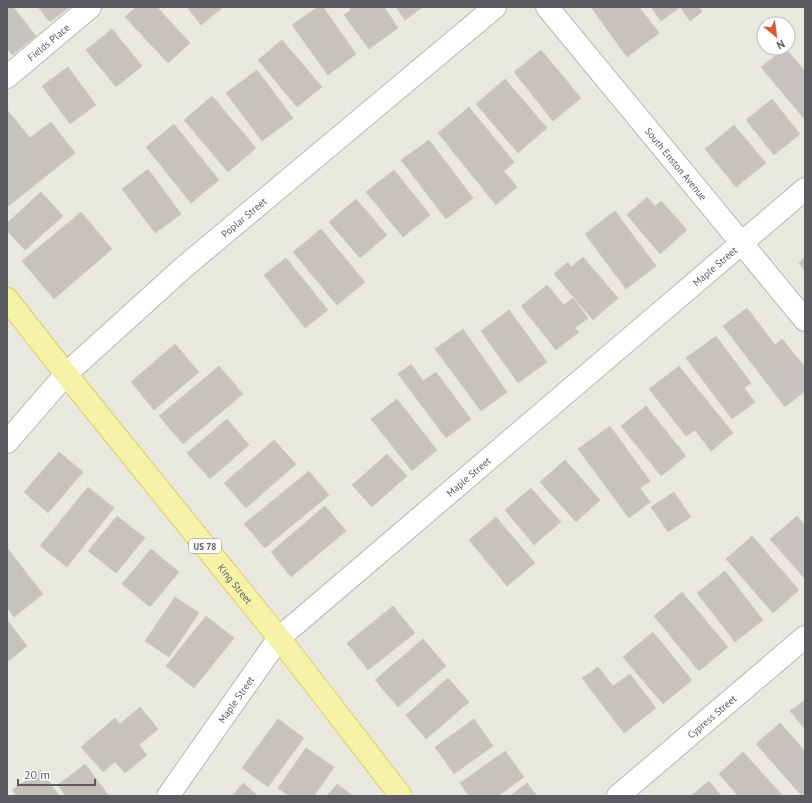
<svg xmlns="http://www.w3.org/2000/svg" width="812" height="803" font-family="'PT Sans',sans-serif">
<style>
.building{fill:#c6c3be;stroke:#cecbbf}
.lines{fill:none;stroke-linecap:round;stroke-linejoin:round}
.street-casing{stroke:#b6b7bc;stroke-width:24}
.primary-casing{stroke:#e2cd62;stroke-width:24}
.street{stroke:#fff;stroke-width:22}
.primary{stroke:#f6f3a9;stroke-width:22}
.labels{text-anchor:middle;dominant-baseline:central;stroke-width:3;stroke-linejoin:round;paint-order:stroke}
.shield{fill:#fff;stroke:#8b8c90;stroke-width:1}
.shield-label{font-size:9px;font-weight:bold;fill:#595b60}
.street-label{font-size:10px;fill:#595b60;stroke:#fff}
</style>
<rect width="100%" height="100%" fill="#eae9e0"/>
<g class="building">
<path d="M 7,7 L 13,7 L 36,36 L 12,55 L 7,48 Z"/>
<path d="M 38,7 L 69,7 L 50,22 Z"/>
<path d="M 136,7 L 157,7 L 190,43 L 168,63 L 125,17 Z"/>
<path d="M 187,7 L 221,7 L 222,8 L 201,25 Z"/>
<path d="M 318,7 L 323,7 L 356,54 L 328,75 L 292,25 Z"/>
<path d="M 349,7 L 384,7 L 398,28 L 369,49 L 344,15 L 351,10 Z"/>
<path d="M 396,7 L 423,7 L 405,20 Z"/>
<path d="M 591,7 L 639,7 L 659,33 L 627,57 Z"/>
<path d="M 651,7 L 680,7 L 661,21 Z"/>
<path d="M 680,7 L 699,7 L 702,12 L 690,21 Z"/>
<path d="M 112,29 L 142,66 L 116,87 L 86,50 Z"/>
<path d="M 282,40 L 322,87 L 297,107 L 258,60 Z"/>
<path d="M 785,48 L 805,71 L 805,120 L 761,67 Z"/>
<path d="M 541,50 L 581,98 L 553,121 L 514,72 Z"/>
<path d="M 68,67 L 96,105 L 70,124 L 42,86 Z"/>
<path d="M 257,70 L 293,118 L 262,141 L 226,93 Z"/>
<path d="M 505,79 L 547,128 L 518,153 L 476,104 Z"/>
<path d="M 212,96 L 256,148 L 228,172 L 184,120 Z"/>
<path d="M 772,99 L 800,134 L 774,155 L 746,120 Z"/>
<path d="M 469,107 L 514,162 L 504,171 L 517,187 L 496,205 L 438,133 Z"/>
<path d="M 8,111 L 30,138 L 51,122 L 75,153 L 7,207 L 7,112 Z"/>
<path d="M 174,124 L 219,180 L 191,203 L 146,147 Z"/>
<path d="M 734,125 L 766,163 L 736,187 L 705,149 Z"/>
<path d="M 429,140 L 473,198 L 446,219 L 401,160 Z"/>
<path d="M 148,169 L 181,214 L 155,233 L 122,189 Z"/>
<path d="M 394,170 L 430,215 L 403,237 L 366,192 Z"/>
<path d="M 41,192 L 63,216 L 25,250 L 7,231 L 7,223 Z"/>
<path d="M 647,197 L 655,206 L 661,201 L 687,230 L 660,254 L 627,215 Z"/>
<path d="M 356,199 L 387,235 L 360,258 L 329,222 Z"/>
<path d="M 615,211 L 656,266 L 626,289 L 585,234 Z"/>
<path d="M 81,212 L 112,249 L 54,299 L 22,261 Z"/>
<path d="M 321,229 L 365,282 L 337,305 L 293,252 Z"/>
<path d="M 583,257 L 618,298 L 593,320 L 554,274 L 568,262 L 571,267 Z"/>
<path d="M 805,257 L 805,271 L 799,263 Z"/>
<path d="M 286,258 L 328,310 L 305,328 L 264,275 Z"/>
<path d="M 547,285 L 564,305 L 573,298 L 588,318 L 575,328 L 579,332 L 556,350 L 521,306 Z"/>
<path d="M 747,308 L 775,345 L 782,339 L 805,367 L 805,391 L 785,407 L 723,326 Z"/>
<path d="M 509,310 L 547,362 L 518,383 L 481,331 Z"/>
<path d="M 463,329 L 507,392 L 481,411 L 435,349 Z"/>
<path d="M 716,336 L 751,383 L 744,388 L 755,402 L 732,419 L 686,358 Z"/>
<path d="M 175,344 L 199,372 L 154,410 L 131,382 Z"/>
<path d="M 411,364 L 423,381 L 436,372 L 471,419 L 446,438 L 398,374 Z"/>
<path d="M 219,366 L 243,394 L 183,444 L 159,416 Z"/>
<path d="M 679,366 L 733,433 L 711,451 L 695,430 L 686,436 L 649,389 Z"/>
<path d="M 397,399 L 437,450 L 412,471 L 371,419 Z"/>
<path d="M 646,406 L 686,456 L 661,476 L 621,426 Z"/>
<path d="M 227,419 L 249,445 L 210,479 L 187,453 Z"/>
<path d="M 610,426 L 650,481 L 640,488 L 650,502 L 629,518 L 578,449 Z"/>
<path d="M 274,440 L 296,464 L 246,508 L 224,483 Z"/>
<path d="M 59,452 L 83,472 L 48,513 L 24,492 Z"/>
<path d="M 387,454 L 407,476 L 372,507 L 352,485 Z"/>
<path d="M 565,460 L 600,500 L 576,522 L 540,482 Z"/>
<path d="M 309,471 L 329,495 L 265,548 L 244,524 Z"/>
<path d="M 88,487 L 114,508 L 67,567 L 40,546 Z"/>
<path d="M 531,488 L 561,522 L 534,545 L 505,510 Z"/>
<path d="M 674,492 L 691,517 L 668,532 L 651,507 Z"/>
<path d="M 325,506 L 346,531 L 291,577 L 271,552 Z"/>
<path d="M 117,516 L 145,538 L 116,573 L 88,551 Z"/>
<path d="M 797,516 L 805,525 L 805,579 L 770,539 Z"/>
<path d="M 496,517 L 535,563 L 507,586 L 469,540 Z"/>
<path d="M 752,536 L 799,590 L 773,613 L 726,559 Z"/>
<path d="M 7,548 L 43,594 L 14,617 L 7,608 Z"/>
<path d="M 151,549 L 179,572 L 150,607 L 122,584 Z"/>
<path d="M 725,571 L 763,620 L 735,642 L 697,593 Z"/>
<path d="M 682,592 L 728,647 L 699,671 L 654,616 Z"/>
<path d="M 175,597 L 199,613 L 169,657 L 145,641 Z"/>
<path d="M 393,606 L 415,633 L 368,670 L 347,643 Z"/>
<path d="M 206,616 L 234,638 L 194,688 L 166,666 Z"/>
<path d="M 7,620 L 27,646 L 7,662 Z"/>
<path d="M 653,632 L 692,680 L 663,704 L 623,657 Z"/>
<path d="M 423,639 L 446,666 L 398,707 L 375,680 Z"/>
<path d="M 598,667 L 613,686 L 630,674 L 656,708 L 624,733 L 582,678 Z"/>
<path d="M 448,678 L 469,702 L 426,739 L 406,715 Z"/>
<path d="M 805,700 L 805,729 L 790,711 Z"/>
<path d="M 140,707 L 158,729 L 139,745 L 147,755 L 125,773 L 115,762 L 103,772 L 81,747 L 115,718 L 120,724 Z"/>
<path d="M 278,719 L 304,738 L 268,787 L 242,768 Z"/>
<path d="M 474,719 L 493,746 L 454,774 L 435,747 Z"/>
<path d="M 780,723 L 805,751 L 805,794 L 802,796 L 756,744 Z"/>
<path d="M 306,748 L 334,767 L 314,796 L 289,796 L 278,788 Z"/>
<path d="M 505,751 L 524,777 L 498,796 L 469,796 L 460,783 Z"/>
<path d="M 743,752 L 783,796 L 738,796 L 719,774 Z"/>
<path d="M 85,764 L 109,796 L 66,796 L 58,785 Z"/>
<path d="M 41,770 L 59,796 L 17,796 L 12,790 Z"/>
<path d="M 709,781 L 721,796 L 691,796 Z"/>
<path d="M 243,783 L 258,796 L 232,796 Z"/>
<path d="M 527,783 L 537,796 L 510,796 Z"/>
<path d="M 337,784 L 353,796 L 327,796 Z"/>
</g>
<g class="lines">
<g class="street-casing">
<g id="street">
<path id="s1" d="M 547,7 L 805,320"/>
<path id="s2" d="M 7,77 L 90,7"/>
<path id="s3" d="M 7,442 L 66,374 L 183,268 L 495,7"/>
<path id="s4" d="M 168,796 L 279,638 L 805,189"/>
<path id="s5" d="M 618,796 L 805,637"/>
</g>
</g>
<g class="primary-casing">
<g id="primary">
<path id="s6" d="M 7,299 L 66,374 L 279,638 L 401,796"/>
</g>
</g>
<use href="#street" class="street"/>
<use href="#primary" class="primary"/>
</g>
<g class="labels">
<rect class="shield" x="189" y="539" width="32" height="14" rx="3"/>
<g class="shield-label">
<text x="205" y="546">US 78</text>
</g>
<g class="street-label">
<text stroke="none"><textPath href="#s2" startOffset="54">Fields Place</textPath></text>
<text stroke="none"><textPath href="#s1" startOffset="203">South Enston Avenue</textPath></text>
<text stroke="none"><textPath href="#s3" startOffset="327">Poplar Street</textPath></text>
<text stroke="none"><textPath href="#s4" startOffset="766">Maple Street</textPath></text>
<text stroke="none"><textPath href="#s4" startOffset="442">Maple Street</textPath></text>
<text stroke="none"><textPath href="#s6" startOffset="365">King Street</textPath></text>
<text stroke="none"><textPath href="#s4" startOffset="118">Maple Street</textPath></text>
<text stroke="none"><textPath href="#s5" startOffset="123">Cypress Street</textPath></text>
</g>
</g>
<rect width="812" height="803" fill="none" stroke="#595b60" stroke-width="16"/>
<g transform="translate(776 36) rotate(151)"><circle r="19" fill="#ffffff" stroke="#bdbdbf"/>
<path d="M0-3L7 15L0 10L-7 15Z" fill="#d6593a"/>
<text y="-6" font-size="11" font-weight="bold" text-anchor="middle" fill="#595b60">N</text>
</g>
<path d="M18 779v6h77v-6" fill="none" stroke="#595b60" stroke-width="2"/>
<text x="24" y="779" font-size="12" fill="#595b60" stroke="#ffffff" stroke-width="3" paint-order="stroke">20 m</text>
</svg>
